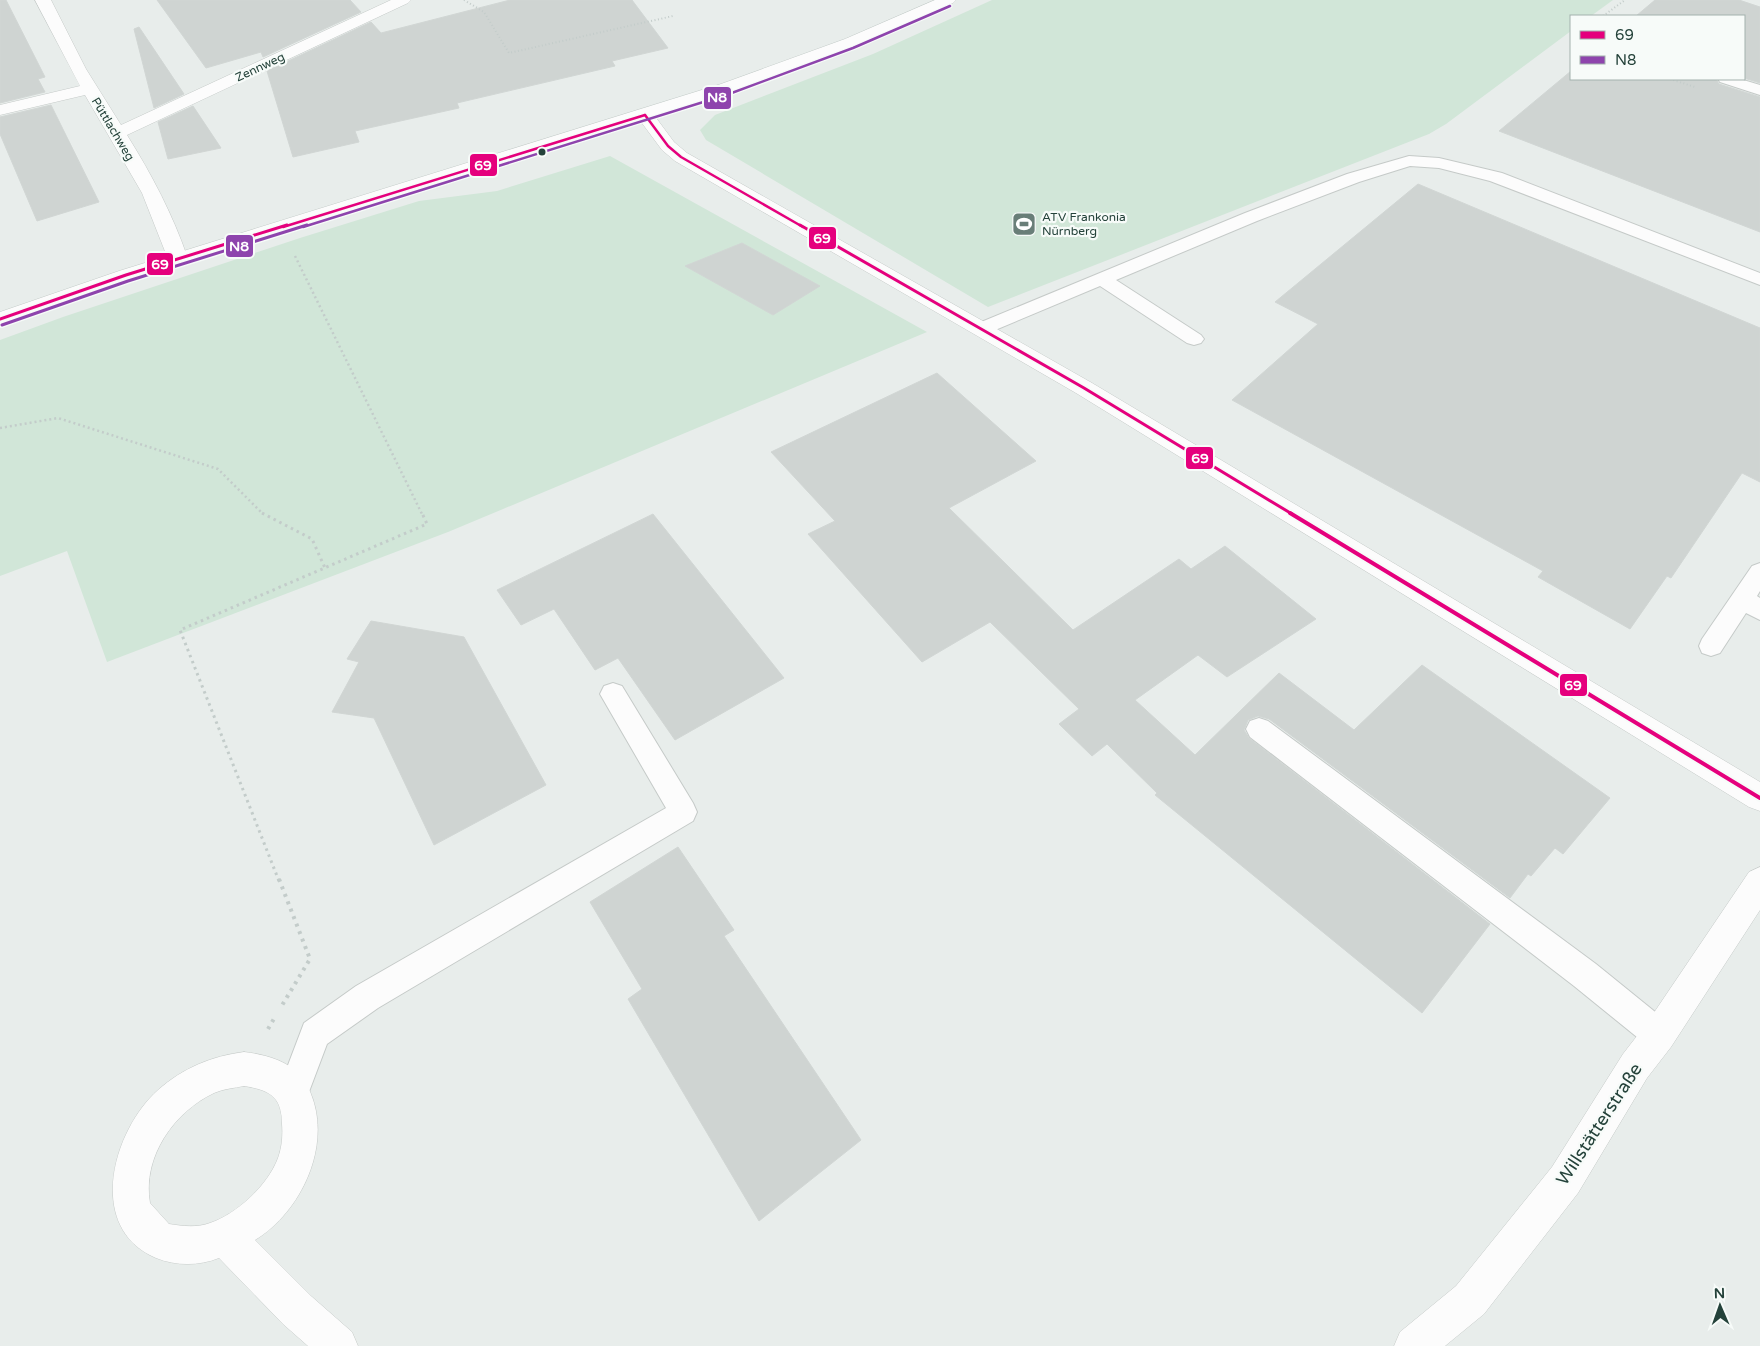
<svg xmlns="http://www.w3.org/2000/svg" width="1760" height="1346" font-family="'Varela Round',sans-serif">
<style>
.green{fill:#d1e6d8}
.building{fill:#cfd4d2;stroke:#d1d6d4}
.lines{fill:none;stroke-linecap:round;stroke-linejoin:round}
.lane-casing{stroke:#c5cac8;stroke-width:2}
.street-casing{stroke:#c5cac8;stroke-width:1}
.secondary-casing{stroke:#c3cbc8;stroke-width:1}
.path-far3{stroke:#c3ccca;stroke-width:2;stroke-dasharray:1 2.5;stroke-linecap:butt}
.path-far2{stroke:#c3ccca;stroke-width:2.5;stroke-dasharray:2 3;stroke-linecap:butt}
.path-far1{stroke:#c3ccca;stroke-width:3;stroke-dasharray:2.5 4;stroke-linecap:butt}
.path{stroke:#c3ccca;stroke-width:4;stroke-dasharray:3 5;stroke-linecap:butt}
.lane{fill:#fcfcfc;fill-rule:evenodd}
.street{fill:#fcfcfc;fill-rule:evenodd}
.secondary{fill:#fcfcfc;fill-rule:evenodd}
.bus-1-far2-casing{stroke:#f7fbf9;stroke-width:5}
.bus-1-far1-casing{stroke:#f7fbf9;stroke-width:6}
.bus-1-casing{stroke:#f7fbf9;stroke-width:8}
.bus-2-far1-casing{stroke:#f7fbf9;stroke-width:5}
.bus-2-casing{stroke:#f7fbf9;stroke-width:6}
.bus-1-far2{stroke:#e5007d;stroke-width:2.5}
.bus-1-far1{stroke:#e5007d;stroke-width:3}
.bus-1{stroke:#e5007d;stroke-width:4}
.bus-2-far1{stroke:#8e44ad;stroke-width:2.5}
.bus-2{stroke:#8e44ad;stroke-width:3}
.bus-dot{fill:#24423a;stroke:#f7fbf9;stroke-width:2}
.labels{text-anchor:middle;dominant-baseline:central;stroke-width:4.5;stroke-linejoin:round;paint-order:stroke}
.far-street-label{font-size:12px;fill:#24423a;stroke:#f7fbf9}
.far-poi-label{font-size:12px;fill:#24423a;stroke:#f7fbf9;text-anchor:start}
.near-street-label{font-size:18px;fill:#24423a;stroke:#f7fbf9}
.line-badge{stroke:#f7fbf9;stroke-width:2}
.badge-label{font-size:14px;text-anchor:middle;font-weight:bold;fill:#fff}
</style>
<rect width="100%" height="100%" fill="#e8edeb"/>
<g class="green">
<path d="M 992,0 L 1613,0 L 1591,16 L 1571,16 L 1571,31 L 1446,124 L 1429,134 L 988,307 L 706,140 L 700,130 L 715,115 L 873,54 Z"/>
<path d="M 610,156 L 927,332 L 448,532 L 107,662 L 67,551 L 0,576 L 0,340 L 63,317 L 300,238 L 419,201 L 497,191 Z"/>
</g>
<g class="building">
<path d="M 0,0 L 6,0 L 45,77 L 38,79 L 45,92 L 0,103 Z"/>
<path d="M 157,0 L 350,0 L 361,12 L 263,57 L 261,52 L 206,68 Z"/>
<path d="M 510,0 L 632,0 L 668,48 L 612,61 L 615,66 L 457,103 L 459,108 L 355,131 L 359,142 L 293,157 L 267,71 L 371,22 L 381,33 Z"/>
<path d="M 1655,0 L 1739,0 L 1760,7 L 1760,83 L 1744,78 L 1744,16 L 1636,16 Z"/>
<path d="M 139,27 L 184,94 L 154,108 L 134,29 Z"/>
<path d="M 1571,71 L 1571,79 L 1716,79 L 1719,84 L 1760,97 L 1760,232 L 1499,131 Z"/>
<path d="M 51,105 L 99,202 L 37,221 L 0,134 L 0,117 Z"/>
<path d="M 193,106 L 221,148 L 168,159 L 158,122 Z"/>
<path d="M 1418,184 L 1760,328 L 1760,482 L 1742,473 L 1671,578 L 1667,576 L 1630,629 L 1538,577 L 1543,571 L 1232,400 L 1318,324 L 1275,302 Z"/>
<path d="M 742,243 L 820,286 L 773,315 L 685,266 Z"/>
<path d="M 937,373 L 1036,461 L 949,508 L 1073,630 L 1179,559 L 1191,569 L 1225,546 L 1316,619 L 1227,677 L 1198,655 L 1135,700 L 1195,755 L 1279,673 L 1354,730 L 1422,665 L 1610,798 L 1563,854 L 1555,848 L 1531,876 L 1528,874 L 1510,898 L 1269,719 L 1258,716 L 1248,720 L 1244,730 L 1249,738 L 1490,924 L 1422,1013 L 1155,795 L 1157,793 L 1107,744 L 1092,756 L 1059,724 L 1079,709 L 990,622 L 922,662 L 808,534 L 835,521 L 771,452 Z"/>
<path d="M 653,514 L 784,678 L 675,740 L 618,658 L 595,670 L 554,609 L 521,625 L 497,590 Z"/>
<path d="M 371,621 L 464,637 L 546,785 L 434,845 L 374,718 L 332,712 L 359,662 L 347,659 Z"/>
<path d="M 678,847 L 734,930 L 724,936 L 861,1140 L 759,1221 L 628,999 L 642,989 L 590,902 Z"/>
</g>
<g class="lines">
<g class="lane-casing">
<g id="lane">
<path d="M 1718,79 L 1740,79 L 1760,85 L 1760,95 L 1720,82 Z"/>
<path d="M 1409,156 L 1439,158 L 1502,173 L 1760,273 L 1760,285 L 1490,181 L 1439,168 L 1410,166 L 1359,182 L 1257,221 L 1116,280 L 1201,335 L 1204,339 L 1201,343 L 1194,345 L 1187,343 L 1100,286 L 988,333 L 981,335 L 974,333 L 971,329 L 974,325 L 1245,213 L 1347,174 Z"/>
<path d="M 1760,563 L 1760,591 L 1757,596 L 1760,598 L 1760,620 L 1746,613 L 1720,653 L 1711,656 L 1702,653 L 1699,646 L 1702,639 L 1752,566 Z"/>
<path d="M 613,683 L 622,686 L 693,803 L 697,812 L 693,821 L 378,1008 L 327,1044 L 304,1105 L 293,1110 L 282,1105 L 277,1094 L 304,1023 L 356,986 L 666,808 L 600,694 L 604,686 Z"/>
<path d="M 1259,718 L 1268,721 L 1596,964 L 1670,1024 L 1675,1035 L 1670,1046 L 1659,1051 L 1648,1046 L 1574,986 L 1250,737 L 1246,729 L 1250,721 Z"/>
</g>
</g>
<g class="street-casing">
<g id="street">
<path d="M 35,0 L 51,0 L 86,69 L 121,125 L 391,0 L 411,0 L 408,3 L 127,135 C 152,175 173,215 188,259 L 185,263 L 178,265 L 171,263 L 168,259 L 142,193 L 85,95 L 0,115 L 0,105 L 80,86 Z"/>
<path d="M 645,110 L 651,111 L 674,142 L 687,153 L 1092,383 L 1760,782 L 1760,811 L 1749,807 L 1076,393 L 675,161 L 662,150 L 636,115 L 639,111 Z"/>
<path d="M 1760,867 L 1760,910 L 1671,1047 L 1647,1078 L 1578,1193 L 1484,1314 L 1445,1346 L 1394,1346 L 1400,1332 L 1456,1286 L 1552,1167 L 1623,1054 L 1647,1023 L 1749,872 Z"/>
<path d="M 244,1052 C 262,1054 283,1059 297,1072 C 304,1078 308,1086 311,1094 C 332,1146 301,1212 255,1240 L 311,1296 L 352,1332 L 358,1346 L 308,1346 L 283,1324 L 219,1258 C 199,1266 176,1266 156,1258 C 85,1228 113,1130 158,1090 C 183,1068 212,1056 244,1052 ZM 244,1086 C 269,1090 282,1096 282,1124 C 283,1135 282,1147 278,1158 C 268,1185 237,1214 210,1223 C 197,1228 182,1226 169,1224 L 150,1203 C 142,1157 174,1112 214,1093 C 223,1089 234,1088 244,1086 Z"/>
</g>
</g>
<g class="secondary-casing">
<path id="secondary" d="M 935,0 L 956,0 L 953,3 L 857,45 L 733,92 L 133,279 L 0,326 L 0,312 L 119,271 L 721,84 L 845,39 Z"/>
</g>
<g class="path-far3">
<path d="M 464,0 L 484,12 L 509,53 L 673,16"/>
<path d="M 1603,16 L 1625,0"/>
<path d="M 1670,79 L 1695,87"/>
</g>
<g class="path-far2">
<path d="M 295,256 L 422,514"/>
<path d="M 0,428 L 58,418 L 218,469 L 263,514"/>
</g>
<g class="path-far1">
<path d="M 262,513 L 312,539 L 325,568"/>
<path d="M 279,881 L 180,630 L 427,524 L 422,513"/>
</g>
<g class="path">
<path d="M 279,879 L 310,959 L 281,1007"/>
<path d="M 268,1029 L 275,1017"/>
</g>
<use href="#lane" class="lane"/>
<use href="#street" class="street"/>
<use href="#secondary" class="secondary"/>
<g class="bus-1-far2-casing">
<g id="bus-1-far2">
<path d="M 645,115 L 668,146 L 681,157 L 803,227"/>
<path d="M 283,227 L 645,115"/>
</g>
</g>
<g class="bus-1-far1-casing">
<g id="bus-1-far1">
<path d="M 800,225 L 1084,388 L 1292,514"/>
<path d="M 0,319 L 126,275 L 287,225"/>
</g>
</g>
<g class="bus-1-casing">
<path id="bus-1" d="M 1290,513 L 1760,798"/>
</g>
<g class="bus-2-far1-casing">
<path id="bus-2-far1" d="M 303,227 L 729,94 L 853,48 L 950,6"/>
</g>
<g class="bus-2-casing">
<path id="bus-2" d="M 2,325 L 128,281 L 307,225"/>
</g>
<use href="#bus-1-far2" class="bus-1-far2"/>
<use href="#bus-1-far1" class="bus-1-far1"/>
<use href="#bus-1" class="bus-1"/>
<use href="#bus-2-far1" class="bus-2-far1"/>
<use href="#bus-2" class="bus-2"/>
</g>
<defs>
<g id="stadium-square" transform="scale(1.25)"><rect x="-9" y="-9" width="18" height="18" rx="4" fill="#697e78" stroke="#f7fbf9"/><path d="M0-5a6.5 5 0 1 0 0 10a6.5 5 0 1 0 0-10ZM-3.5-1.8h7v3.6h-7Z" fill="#fff"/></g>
</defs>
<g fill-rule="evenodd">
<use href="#stadium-square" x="1024" y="224"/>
</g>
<circle class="bus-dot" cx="542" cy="152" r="4.5"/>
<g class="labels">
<g class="far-street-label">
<text transform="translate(260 67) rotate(-25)">Zennweg</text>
<text transform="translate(113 129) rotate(59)">Püttlachweg</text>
</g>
<g class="far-poi-label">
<text x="1042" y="217">ATV Frankonia<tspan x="1042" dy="14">Nürnberg</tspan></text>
</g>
<g class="near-street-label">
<text transform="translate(1599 1124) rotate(-57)">Willstätterstraße</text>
</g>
</g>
<g class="line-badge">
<rect x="703" y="86" width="29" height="24" rx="5" fill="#8e44ad"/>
<rect x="469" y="153" width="29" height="24" rx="5" fill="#e5007d"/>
<rect x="808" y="226" width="29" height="24" rx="5" fill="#e5007d"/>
<rect x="225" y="234" width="29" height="24" rx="5" fill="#8e44ad"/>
<rect x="146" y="252" width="28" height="24" rx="5" fill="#e5007d"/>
<rect x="1185" y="446" width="29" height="24" rx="5" fill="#e5007d"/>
<rect x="1559" y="673" width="29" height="24" rx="5" fill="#e5007d"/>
</g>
<g class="badge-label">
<text x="717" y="102">N8</text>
<text x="483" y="170">69</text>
<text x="822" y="243">69</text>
<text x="239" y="251">N8</text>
<text x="160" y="269">69</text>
<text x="1200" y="463">69</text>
<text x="1573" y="690">69</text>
</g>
<rect x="1570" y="15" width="175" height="65" fill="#f7fbf9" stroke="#a3b1ad"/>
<rect x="1580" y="31" width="25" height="8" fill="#e5007d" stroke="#a3b1ad"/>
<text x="1615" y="40" font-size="15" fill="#24423a">69</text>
<rect x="1580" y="56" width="25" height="8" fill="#8e44ad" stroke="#a3b1ad"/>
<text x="1615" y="65" font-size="15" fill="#24423a">N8</text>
<g transform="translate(1720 1306) rotate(358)" stroke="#f7fbf9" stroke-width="4" paint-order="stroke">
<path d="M0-4L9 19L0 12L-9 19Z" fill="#24423a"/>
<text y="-8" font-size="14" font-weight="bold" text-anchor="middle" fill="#24423a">N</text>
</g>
</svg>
